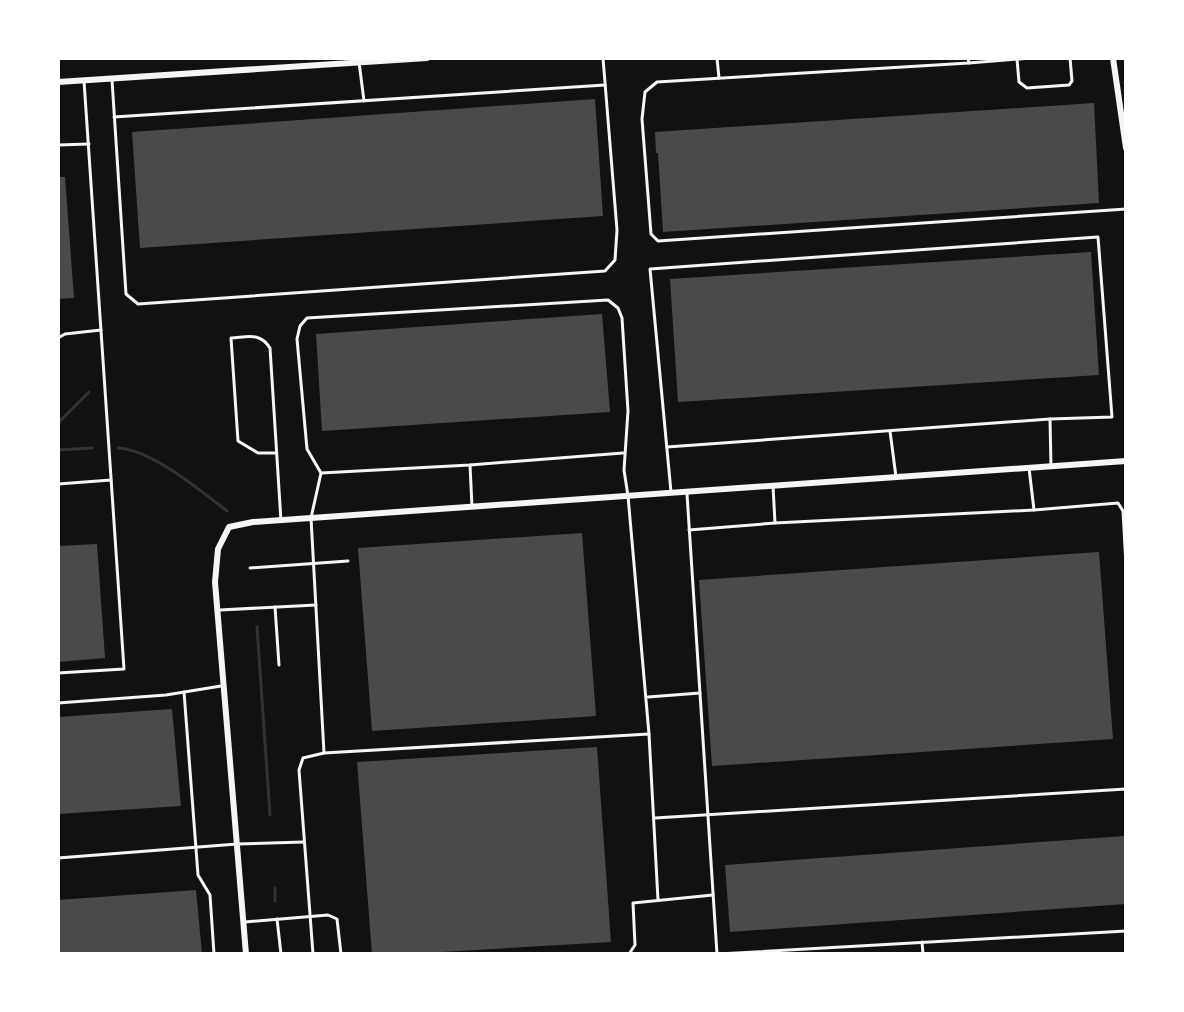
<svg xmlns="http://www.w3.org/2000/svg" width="1184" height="1012" font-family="Arial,sans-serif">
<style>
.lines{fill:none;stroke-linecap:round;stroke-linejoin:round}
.stream{stroke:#333;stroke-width:3}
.building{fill:#4a4a4a}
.service{stroke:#f5f5f5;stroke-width:3}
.minor{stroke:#f5f5f5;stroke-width:6}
</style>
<rect width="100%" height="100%" fill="#111"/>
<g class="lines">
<g class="stream">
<path d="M 58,423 L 89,392"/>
<path d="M 118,448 C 152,450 200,490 227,511"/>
<path d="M 58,450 L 92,448"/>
<path d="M 257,627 L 270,815"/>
<path d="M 275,888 L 275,901"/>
</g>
</g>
<g class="building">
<path d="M 595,99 L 603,216 L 140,248 L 132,132 Z"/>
<path d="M 1094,103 L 1099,203 L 663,232 L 658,153 L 656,153 L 655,132 Z"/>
<path d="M 58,177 L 65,177 L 74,298 L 58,299 Z"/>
<path d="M 1091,252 L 1099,375 L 678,402 L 670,279 Z"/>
<path d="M 602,314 L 610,412 L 322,431 L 316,334 Z"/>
<path d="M 582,533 L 596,716 L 372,731 L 358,548 Z"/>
<path d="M 97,544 L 105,658 L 58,662 L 58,546 Z"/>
<path d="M 1099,552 L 1113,739 L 712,766 L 699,580 Z"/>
<path d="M 172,709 L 181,806 L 58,814 L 58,717 Z"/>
<path d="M 597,747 L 611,942 L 406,954 L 372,954 L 357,762 Z"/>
<path d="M 1124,836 L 1126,904 L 730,932 L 725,865 Z"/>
<path d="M 196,890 L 202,954 L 58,954 L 58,900 Z"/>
</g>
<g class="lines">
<g class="service">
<path d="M 717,58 L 719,78"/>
<path d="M 968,58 L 969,63 L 657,82 L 645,92 L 642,119 L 651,234 L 658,241 L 1126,209"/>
<path d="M 1017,59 L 1019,82 L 1027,88 L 1069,85 L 1072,81 L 1070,58"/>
<path d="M 359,62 L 364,101"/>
<path d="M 969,63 L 1032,58"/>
<path d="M 112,80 L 126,294 L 138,304 L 605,271 L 615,260 L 617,230 L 603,58"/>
<path d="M 114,117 L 605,85"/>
<path d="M 58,145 L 89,144"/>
<path d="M 58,338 L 65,334 L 101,330"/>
<path d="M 890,431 L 896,477"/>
<path d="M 667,447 L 1050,419"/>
<path d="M 276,453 L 258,453 L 238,441 L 231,338 C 248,337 260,332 270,348 L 281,521"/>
<path d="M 470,465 L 472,507"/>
<path d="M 1029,468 L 1034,510 L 1118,503 L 1123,511 L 1126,565"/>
<path d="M 321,473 L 470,465 L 623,453"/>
<path d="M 58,484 L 111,480"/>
<path d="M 773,486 L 775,523 L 1034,510"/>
<path d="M 671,492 L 650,269 L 1098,237 L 1112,417 L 1050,419 L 1051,467"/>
<path d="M 687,494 L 717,954"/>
<path d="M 689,530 L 775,523"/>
<path d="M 250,568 L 348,561"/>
<path d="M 275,607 L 279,665"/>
<path d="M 220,610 L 316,605"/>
<path d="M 58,673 L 124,669 L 84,81"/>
<path d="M 184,692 L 198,875 L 210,895 L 214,954"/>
<path d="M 648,697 L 700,693"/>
<path d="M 58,703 L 166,695 L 221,686"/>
<path d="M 324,753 L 311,518 L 321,473 L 307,449 L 297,339 L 300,326 L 307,318 L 608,300 L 618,308 L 622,318 L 628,411 L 624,470 L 628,496 L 649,734"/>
<path d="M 655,818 L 1126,789"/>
<path d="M 58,858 L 237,844 L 304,842"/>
<path d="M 277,919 L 281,954"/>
<path d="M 245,922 L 328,915 L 337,919 L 341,954"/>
<path d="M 922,942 L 923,954"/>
<path d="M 313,954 L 299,770 L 303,758 L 324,753 L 649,734 L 658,900"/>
<path d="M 629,954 L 635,945 L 633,903 L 713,895"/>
<path d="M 718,954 L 1126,931"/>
</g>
<g class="minor">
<path d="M 1113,58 L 1126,148"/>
<path d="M 58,82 L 427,58"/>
<path d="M 246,954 L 215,582 L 218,549 L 229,527 L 253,522 L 1126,461"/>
</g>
</g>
<rect width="1184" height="1012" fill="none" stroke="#ffffff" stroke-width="120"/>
</svg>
